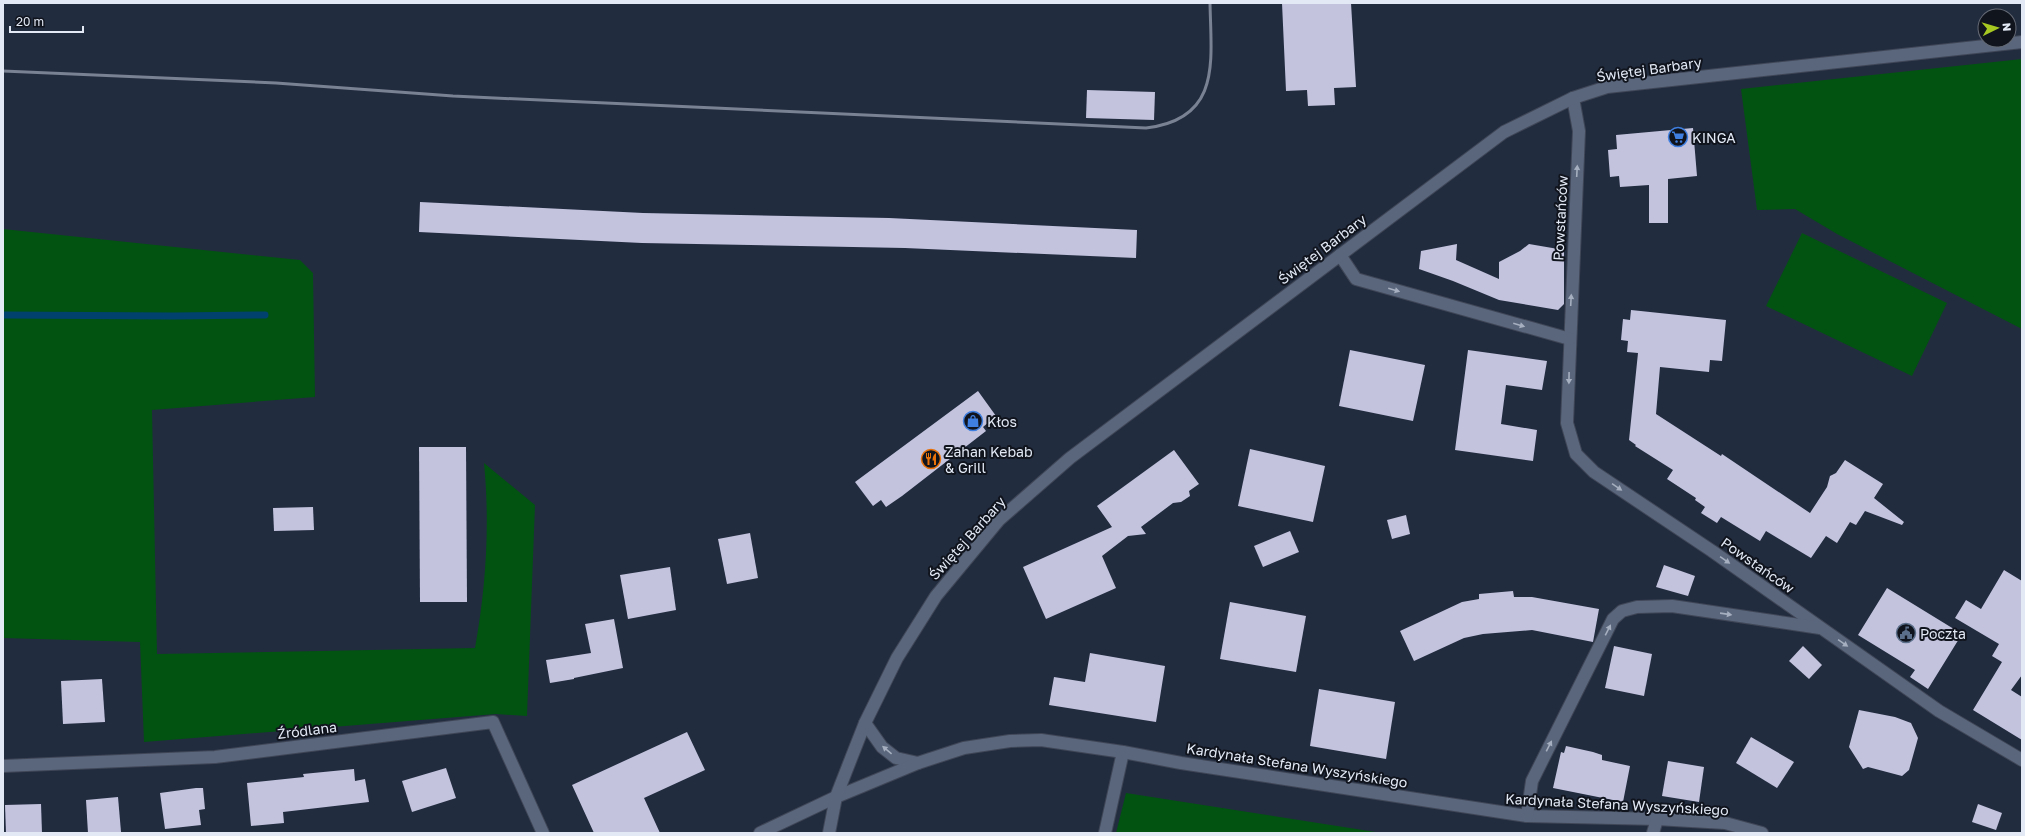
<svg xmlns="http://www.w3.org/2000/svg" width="2025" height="836" font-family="'Golos Text',sans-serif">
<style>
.green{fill:#025312}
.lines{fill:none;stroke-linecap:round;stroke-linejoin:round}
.stream{stroke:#00416e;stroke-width:7}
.building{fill:#c3c3de}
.street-casing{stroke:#3f4757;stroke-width:14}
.secondary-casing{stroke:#3f4757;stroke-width:14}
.street{stroke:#5a667c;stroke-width:12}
.secondary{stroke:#5a667c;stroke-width:12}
.rail{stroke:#798292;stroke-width:3}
.oneway{fill:#a5afbf}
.labels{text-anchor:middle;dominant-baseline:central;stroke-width:4;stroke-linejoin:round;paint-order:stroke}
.street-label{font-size:14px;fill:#e3eaf6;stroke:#10141d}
.poi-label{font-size:14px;fill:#e3eaf6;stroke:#10141d;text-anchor:start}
</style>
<rect width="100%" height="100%" fill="#222c3f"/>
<g class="green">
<path d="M 2022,59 L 2022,329 L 1837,234 L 1795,209 L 1757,210 L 1741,89 Z"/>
<path d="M 3,229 L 300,260 L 313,273 L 315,397 L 152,410 L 157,654 L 475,648 C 486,587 490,525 484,463 L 535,505 L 527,716 L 496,714 L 144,742 L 140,642 L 3,638 Z"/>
<path d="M 1802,233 L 1947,303 L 1912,376 L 1766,306 Z"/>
<path d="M 1126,793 L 1382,833 L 1116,833 Z"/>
</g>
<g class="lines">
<path class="stream" d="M 3,315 L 174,316 L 265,315"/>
</g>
<g class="building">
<path d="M 1282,3 L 1351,3 L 1356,87 L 1334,88 L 1335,105 L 1308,106 L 1307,90 L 1286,91 Z"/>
<path d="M 1087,90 L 1155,92 L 1154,120 L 1086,118 Z"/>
<path d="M 1693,128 L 1697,176 L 1668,179 L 1668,223 L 1649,223 L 1649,185 L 1620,187 L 1619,176 L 1610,177 L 1608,150 L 1617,149 L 1616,135 Z"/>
<path d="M 420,202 L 643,213 L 889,218 L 1137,230 L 1136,258 L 905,248 L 642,243 L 419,232 Z"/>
<path d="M 1457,244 L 1456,260 L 1499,279 L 1499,262 L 1520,251 L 1529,244 L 1564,250 L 1564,304 L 1558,310 L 1499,300 L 1453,281 L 1419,269 L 1421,251 Z"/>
<path d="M 1631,310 L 1726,320 L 1722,361 L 1710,360 L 1709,372 L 1660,367 L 1656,414 L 1721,456 L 1722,454 L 1810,513 L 1827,487 L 1830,476 L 1836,473 L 1845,460 L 1883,484 L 1874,498 L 1904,522 L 1902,525 L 1865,511 L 1856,525 L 1850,522 L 1837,543 L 1826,536 L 1811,558 L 1766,531 L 1760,541 L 1721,517 L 1717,523 L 1701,513 L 1705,507 L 1695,500 L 1696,498 L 1667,479 L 1673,470 L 1635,446 L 1636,445 L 1629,440 L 1638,353 L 1627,352 L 1628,341 L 1621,340 L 1623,319 L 1630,320 Z"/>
<path d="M 1350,350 L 1425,365 L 1413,421 L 1339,406 Z"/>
<path d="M 1468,350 L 1547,361 L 1542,390 L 1506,385 L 1501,424 L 1537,430 L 1533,461 L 1455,450 Z"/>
<path d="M 978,391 L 996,416 L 983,427 L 986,431 L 902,496 L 886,507 L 881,500 L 873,506 L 855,482 Z"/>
<path d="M 419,447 L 466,447 L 467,602 L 420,602 Z"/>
<path d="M 1250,449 L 1325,466 L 1313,522 L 1238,506 Z"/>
<path d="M 1174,450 L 1199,484 L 1189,491 L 1190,496 L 1181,502 L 1173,503 L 1141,527 L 1146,534 L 1128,536 L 1102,556 L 1116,588 L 1046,619 L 1023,567 L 1112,527 L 1097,506 Z"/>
<path d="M 313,507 L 314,530 L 274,531 L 273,508 Z"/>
<path d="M 1406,515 L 1410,534 L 1392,539 L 1387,520 Z"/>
<path d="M 1290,531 L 1299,552 L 1263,567 L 1254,546 Z"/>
<path d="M 750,533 L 758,578 L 727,584 L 718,539 Z"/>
<path d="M 1664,565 L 1695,576 L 1688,596 L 1656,587 Z"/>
<path d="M 670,567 L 676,610 L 628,619 L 620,575 Z"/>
<path d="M 2004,570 L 2022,581 L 2022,675 L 2011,690 L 2022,697 L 2022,740 L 1973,710 L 2002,662 L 1992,656 L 1999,644 L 1955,618 L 1966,600 L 1981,609 Z"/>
<path d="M 1887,588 L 1962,634 L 1928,689 L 1910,677 L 1915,670 L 1858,635 Z"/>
<path d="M 1513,591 L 1514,597 L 1532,597 L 1599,609 L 1593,642 L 1532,630 L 1483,634 L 1464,638 L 1414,661 L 1400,631 L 1462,602 L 1479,599 L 1479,594 Z"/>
<path d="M 1230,602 L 1306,616 L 1296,672 L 1220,659 Z"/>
<path d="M 614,619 L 623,668 L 574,678 L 574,679 L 550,683 L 546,660 L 591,653 L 585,624 Z"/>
<path d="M 1614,646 L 1652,654 L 1644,696 L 1605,688 Z"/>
<path d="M 1803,646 L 1822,665 L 1809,679 L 1789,661 Z"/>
<path d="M 1090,653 L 1165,666 L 1156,722 L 1049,705 L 1054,677 L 1085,682 Z"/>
<path d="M 102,679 L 105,722 L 63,724 L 61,681 Z"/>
<path d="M 1319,689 L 1395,702 L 1386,759 L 1310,746 Z"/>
<path d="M 1859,710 L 1895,717 L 1911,723 L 1918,738 L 1909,770 L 1902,776 L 1868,767 L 1863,769 L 1849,747 Z"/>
<path d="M 687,732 L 705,770 L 644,798 L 660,833 L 594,833 L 572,785 Z"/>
<path d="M 1751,737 L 1794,762 L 1777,788 L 1736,763 Z"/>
<path d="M 1566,746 L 1593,752 L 1602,755 L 1602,760 L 1630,766 L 1623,802 L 1553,788 L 1561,752 L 1564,753 Z"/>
<path d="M 1668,761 L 1704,767 L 1699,802 L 1662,796 Z"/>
<path d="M 446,768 L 456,798 L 412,812 L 402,781 Z"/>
<path d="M 354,769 L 355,781 L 365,779 L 369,802 L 283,812 L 284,823 L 251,826 L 247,783 L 304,777 L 303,774 Z"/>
<path d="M 196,788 L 203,788 L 205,809 L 199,810 L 201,825 L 165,829 L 160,793 Z"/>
<path d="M 118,797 L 121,832 L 88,833 L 86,800 Z"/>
<path d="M 41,804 L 42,833 L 6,833 L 5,805 Z"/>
<path d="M 1978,804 L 2002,813 L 1996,830 L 1972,822 Z"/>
</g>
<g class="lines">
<g class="street-casing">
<g id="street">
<path d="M 1573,98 L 1579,131 L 1567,423 L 1576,454 L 1594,472 L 1712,551 L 1939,711 L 2022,760"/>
<path d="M 1340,255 L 1356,279 L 1570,339"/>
<path d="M 865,723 L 882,747 L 896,758 L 918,763"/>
<path d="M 3,766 L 215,757 L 493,722 L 543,833"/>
<path d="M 836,797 L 918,763 L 964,748 L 1010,741 L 1041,740 L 1123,752 L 1181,763 L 1527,816 L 1657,819 L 1725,823 L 1762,833"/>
<path d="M 1527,816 L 1532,781 L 1613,619 L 1622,611 L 1637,607 L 1672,606 L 1820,628"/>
<path d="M 1105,833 L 1123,752"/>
<path d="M 1653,833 L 1657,819"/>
</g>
</g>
<g class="secondary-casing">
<g id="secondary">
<path d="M 760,833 L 836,797"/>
<path d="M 829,833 L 836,797 L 852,756 L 865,723 L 897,658 L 936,596 L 999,520 L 1070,458 L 1504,132 L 1573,98 L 1607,87 L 2022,42"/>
</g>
</g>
<use href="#street" class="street"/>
<use href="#secondary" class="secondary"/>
<path class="rail" d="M 3,71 L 276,83 L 453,96 L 1146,128 C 1222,119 1211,61 1210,3"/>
</g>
<defs><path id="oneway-solid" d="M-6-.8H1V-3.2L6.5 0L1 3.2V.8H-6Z"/></defs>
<g class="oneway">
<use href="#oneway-solid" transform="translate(1577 171) rotate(-87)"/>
<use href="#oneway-solid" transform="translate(1394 290) rotate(16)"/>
<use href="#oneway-solid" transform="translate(1571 300) rotate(-87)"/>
<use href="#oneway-solid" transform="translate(1519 325) rotate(16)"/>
<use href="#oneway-solid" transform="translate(1569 378) rotate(91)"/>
<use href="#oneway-solid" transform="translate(1617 487) rotate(34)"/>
<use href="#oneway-solid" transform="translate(1725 560) rotate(35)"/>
<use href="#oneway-solid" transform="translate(1726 614) rotate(8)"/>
<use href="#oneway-solid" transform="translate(1608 630) rotate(-63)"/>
<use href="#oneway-solid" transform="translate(1843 643) rotate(35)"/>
<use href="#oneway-solid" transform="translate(1549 746) rotate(-63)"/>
<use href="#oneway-solid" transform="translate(887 750) rotate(-140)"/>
</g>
<defs>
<g id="supermarket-ring" transform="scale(1)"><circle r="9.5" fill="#10141d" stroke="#3f7fe0" stroke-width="1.5"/><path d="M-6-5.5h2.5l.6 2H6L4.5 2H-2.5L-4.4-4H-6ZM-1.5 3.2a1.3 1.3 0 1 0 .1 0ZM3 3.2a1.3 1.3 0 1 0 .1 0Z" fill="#3f7fe0"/></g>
<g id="shop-ring" transform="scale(1)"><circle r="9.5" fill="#10141d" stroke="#3f7fe0" stroke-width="1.5"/><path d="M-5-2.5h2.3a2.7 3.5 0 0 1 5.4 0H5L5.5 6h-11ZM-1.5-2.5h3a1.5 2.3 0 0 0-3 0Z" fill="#3f7fe0"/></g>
<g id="restaurant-ring" transform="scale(1)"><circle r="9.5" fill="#10141d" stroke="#e8710a" stroke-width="1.5"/><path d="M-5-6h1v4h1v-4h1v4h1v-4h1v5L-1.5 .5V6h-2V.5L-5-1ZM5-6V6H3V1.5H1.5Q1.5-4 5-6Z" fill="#e8710a"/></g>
<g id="civic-ring" transform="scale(1)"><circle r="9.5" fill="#10141d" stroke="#5c6f8a" stroke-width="1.5"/><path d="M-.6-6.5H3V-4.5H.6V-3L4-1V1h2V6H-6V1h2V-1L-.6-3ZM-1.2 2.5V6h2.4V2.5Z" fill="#5c6f8a"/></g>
</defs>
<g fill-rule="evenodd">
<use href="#supermarket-ring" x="1678" y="137"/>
<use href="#shop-ring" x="973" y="421"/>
<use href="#restaurant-ring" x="931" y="459"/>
<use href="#civic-ring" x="1906" y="633"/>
</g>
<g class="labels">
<g class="street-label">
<text transform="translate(1649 69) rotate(-8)">Świętej Barbary</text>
<text transform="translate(1560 218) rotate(-87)">Powstańców</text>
<text transform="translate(1322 249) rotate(-37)">Świętej Barbary</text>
<text transform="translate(967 538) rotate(-48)">Świętej Barbary</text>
<text transform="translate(1758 565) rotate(35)">Powstańców</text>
<text transform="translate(307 730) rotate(-7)">Źródlana</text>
<text transform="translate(1297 765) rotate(9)">Kardynała Stefana Wyszyńskiego</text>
<text transform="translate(1617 804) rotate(3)">Kardynała Stefana Wyszyńskiego</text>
</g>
<g class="poi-label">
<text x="1692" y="137">KINGA</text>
<text x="987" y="421">Kłos</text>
<text x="945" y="451">Zahan Kebab<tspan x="945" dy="16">&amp; Grill</tspan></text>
<text x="1920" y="633">Poczta</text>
</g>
</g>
<rect width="2025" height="836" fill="none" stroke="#e3eaf6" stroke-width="8"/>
<g transform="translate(1997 28) rotate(85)"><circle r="19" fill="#10141d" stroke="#646a74"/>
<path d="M0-3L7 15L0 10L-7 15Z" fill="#a6c821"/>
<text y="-6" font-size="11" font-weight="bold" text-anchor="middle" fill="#e3eaf6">N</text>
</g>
<path d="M10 26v6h73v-6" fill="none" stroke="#e3eaf6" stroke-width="2"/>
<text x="16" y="26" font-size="12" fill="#e3eaf6" stroke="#10141d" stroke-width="3" paint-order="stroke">20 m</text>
</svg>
